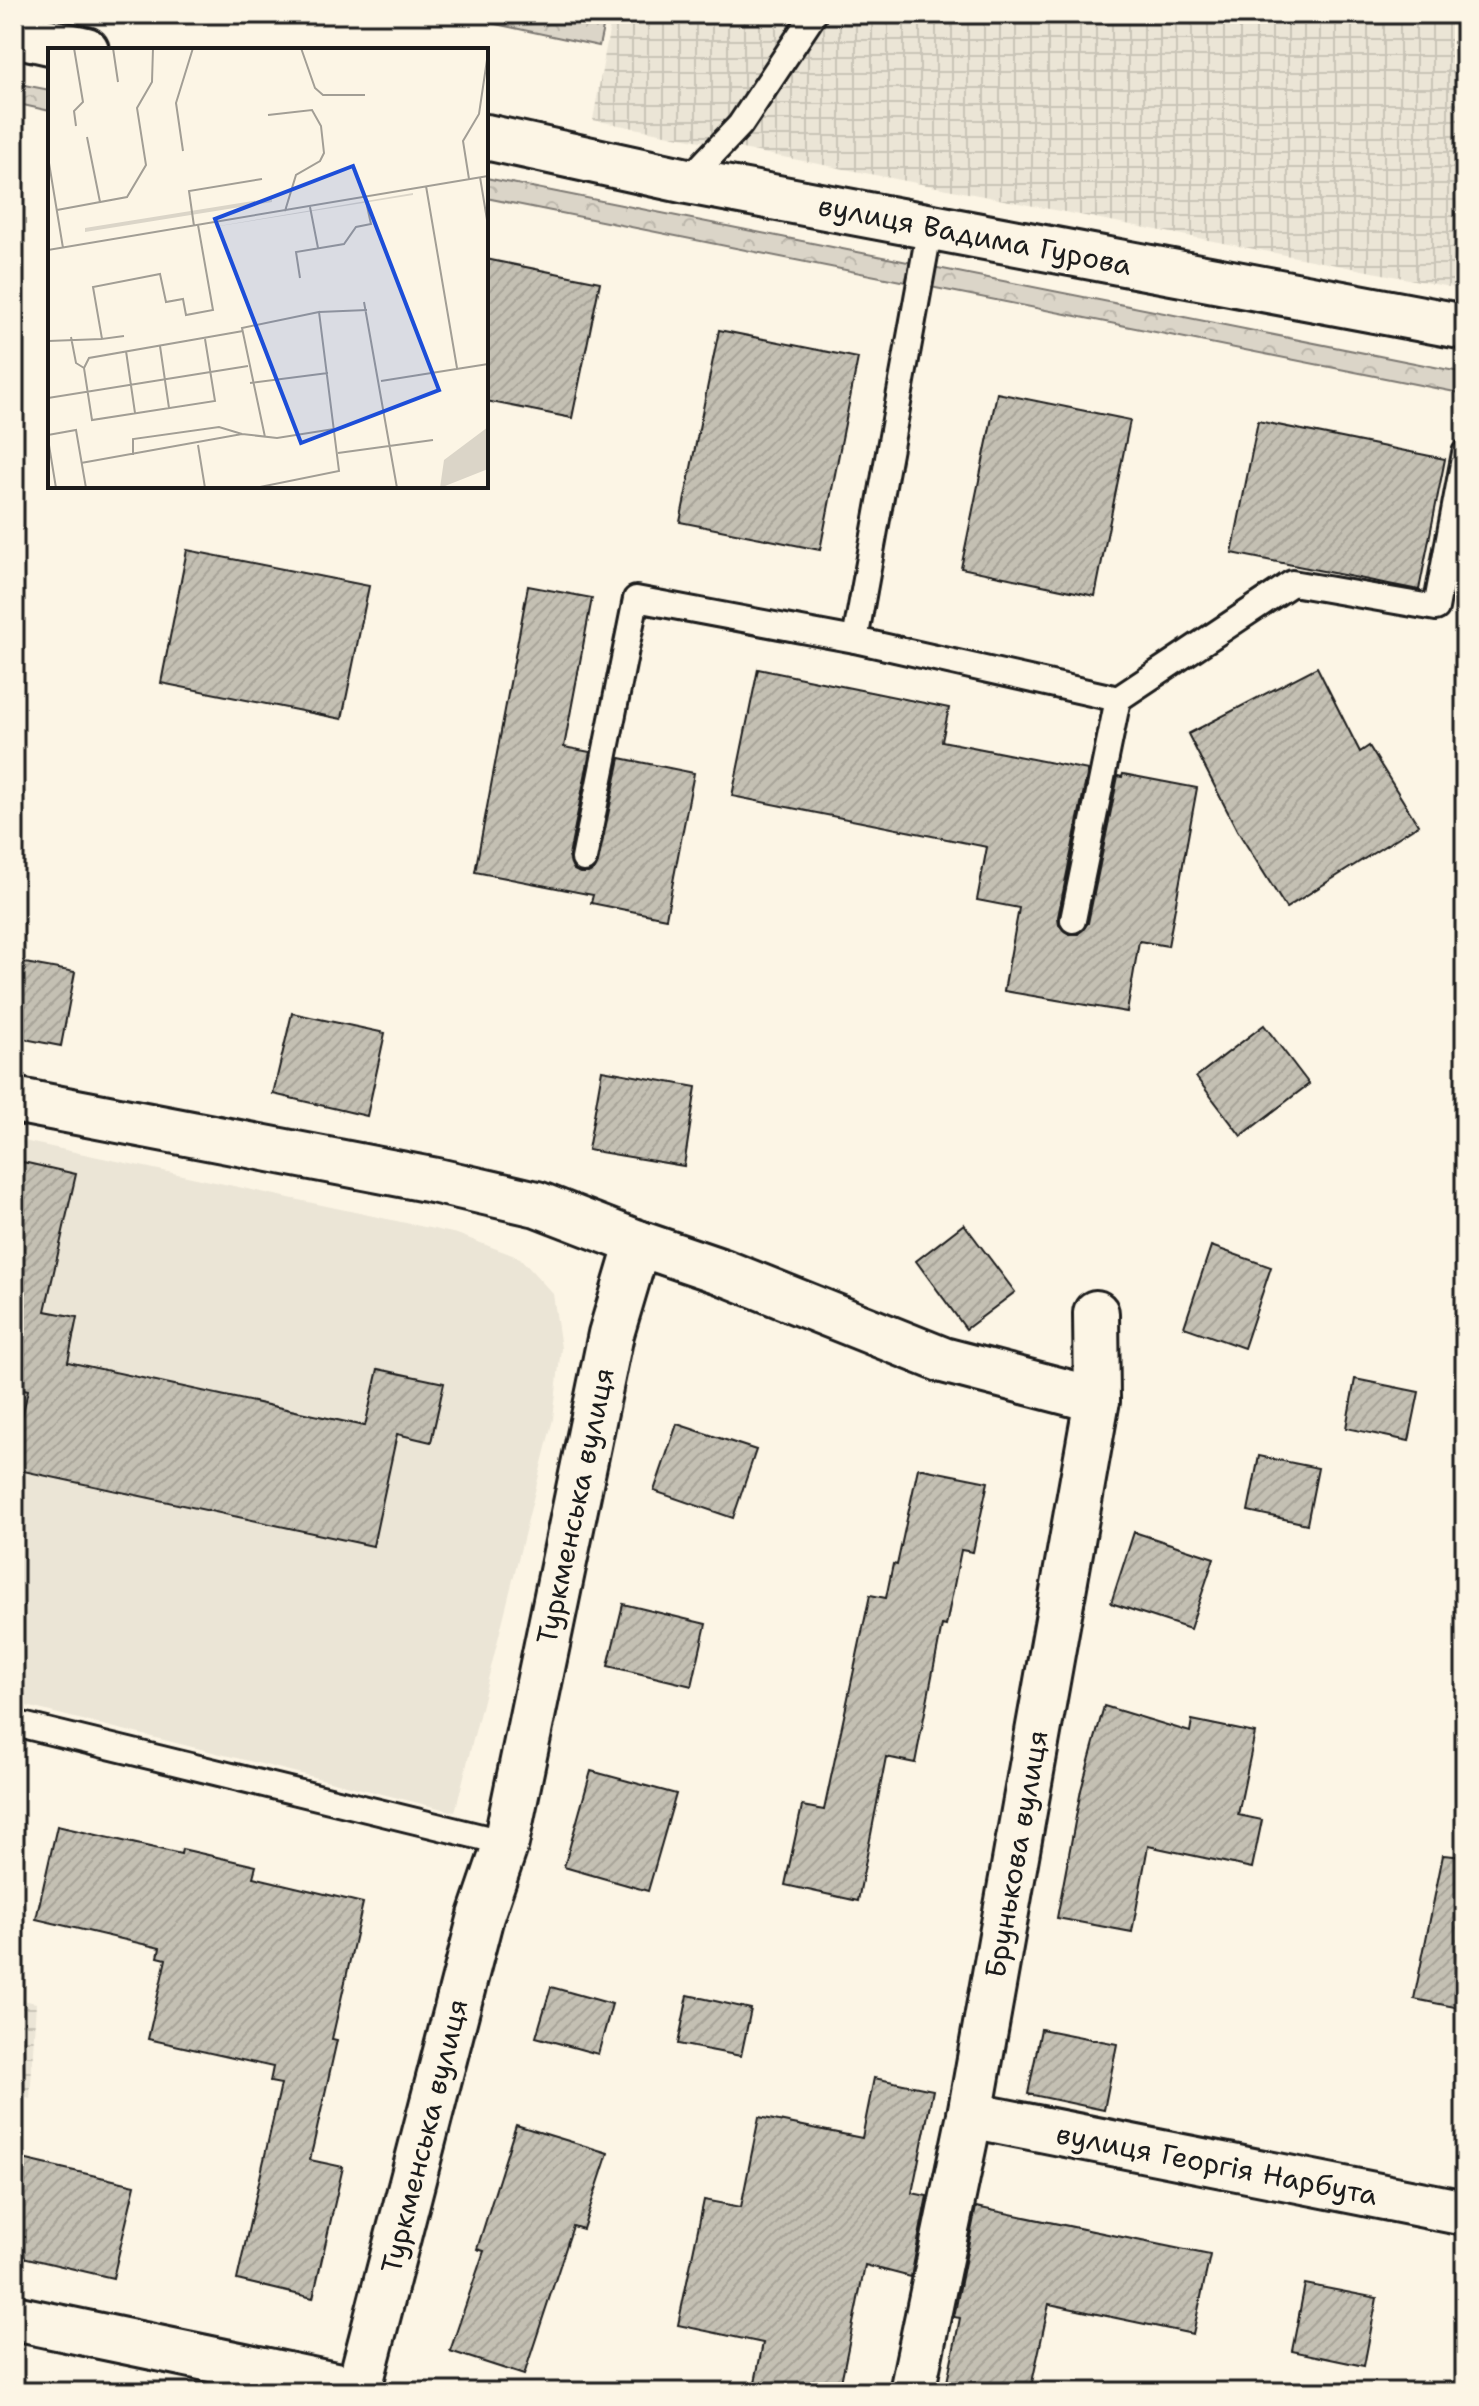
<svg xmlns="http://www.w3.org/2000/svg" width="1479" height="2406" font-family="'Shantell Sans',sans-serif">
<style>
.built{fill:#ebe5d6}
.industrial{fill:url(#industrial-grid)}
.forest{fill:url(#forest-crowns);stroke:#7c7872;stroke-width:2}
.building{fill:url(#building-hatch);stroke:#1c1c1c;stroke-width:2}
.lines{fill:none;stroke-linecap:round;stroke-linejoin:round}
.service-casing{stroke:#1c1c1c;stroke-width:30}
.minor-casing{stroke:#1c1c1c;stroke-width:50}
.tertiary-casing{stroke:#1c1c1c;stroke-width:50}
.service{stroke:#fcf5e5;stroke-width:24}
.minor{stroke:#fcf5e5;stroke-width:44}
.tertiary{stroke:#fcf5e5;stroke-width:44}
.labels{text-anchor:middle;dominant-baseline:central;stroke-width:7;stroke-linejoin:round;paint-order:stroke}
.street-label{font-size:28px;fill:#1c1c1c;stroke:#fcf5e5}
.inset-road{fill:none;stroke:#a29e95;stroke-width:2}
.view{fill:#1d4ed8;fill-opacity:0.15;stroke:#1d4ed8;stroke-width:4}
.inset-edge{fill:none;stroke:#1c1c1c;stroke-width:4}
</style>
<defs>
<pattern id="industrial-grid" width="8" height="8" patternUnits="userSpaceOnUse" patternTransform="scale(2)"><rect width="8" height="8" fill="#ebe5d6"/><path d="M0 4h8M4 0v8" fill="none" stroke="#c9c4b7"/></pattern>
<pattern id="forest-crowns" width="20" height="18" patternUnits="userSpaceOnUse" patternTransform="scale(2)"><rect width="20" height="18" fill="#dbd5c8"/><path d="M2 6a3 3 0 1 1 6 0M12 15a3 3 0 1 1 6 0" fill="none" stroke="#bbb6ab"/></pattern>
<pattern id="building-hatch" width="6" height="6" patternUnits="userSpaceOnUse" patternTransform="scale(2)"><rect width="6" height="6" fill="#c4c0b3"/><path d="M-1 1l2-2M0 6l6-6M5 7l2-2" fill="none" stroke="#a8a499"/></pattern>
</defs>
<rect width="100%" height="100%" fill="#fcf5e5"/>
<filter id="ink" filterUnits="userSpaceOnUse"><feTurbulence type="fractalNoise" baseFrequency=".0125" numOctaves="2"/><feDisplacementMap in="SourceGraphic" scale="16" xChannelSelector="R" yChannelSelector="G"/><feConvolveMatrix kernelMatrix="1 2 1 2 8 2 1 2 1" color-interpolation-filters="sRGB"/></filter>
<g filter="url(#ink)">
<path class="built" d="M 14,1139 L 457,1234 L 520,1258 L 553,1294 L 561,1348 L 553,1419 L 455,1812 L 14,1703 Z"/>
<g class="industrial">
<path d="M 612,14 L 1465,14 L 1465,290 L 593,120 Z"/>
<path d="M 14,1998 L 36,2003 L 30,2099 L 14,2095 Z"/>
</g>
<g class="forest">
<path d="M 448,14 L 606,14 L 599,46 Z"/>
<path d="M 14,83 L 50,90 L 50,111 L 14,103 Z"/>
<path d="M 486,178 L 1465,373 L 1465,394 L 486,198 Z"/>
</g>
<g class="building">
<path d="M 486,259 L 600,282 L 572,418 L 486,401 Z"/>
<path d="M 719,330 L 858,358 L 820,550 L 680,522 Z"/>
<path d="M 997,393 L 1130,420 L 1095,596 L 961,568 Z"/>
<path d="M 1258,421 L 1445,459 L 1419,590 L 1232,553 Z"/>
<path d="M 187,550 L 369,586 L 342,719 L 161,683 Z"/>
<path d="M 528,586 L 592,598 L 564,747 L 590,752 L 569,856 L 574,870 L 580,873 L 588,873 L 595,869 L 598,863 L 620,758 L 694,773 L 666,918 L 591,903 L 593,895 L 475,872 Z"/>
<path d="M 1317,667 L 1360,752 L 1369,746 L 1418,825 L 1286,908 L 1237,830 L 1188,734 Z"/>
<path d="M 758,669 L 949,708 L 942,741 L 1088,770 L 1058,917 L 1059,925 L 1069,934 L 1078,934 L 1088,923 L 1118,776 L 1122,777 L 1123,774 L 1197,788 L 1168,946 L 1139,941 L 1127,1012 L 1004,991 L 1019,908 L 977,900 L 987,847 L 732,796 Z"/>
<path d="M 14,961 L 75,972 L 61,1046 L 14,1037 Z"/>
<path d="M 292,1013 L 385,1033 L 367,1116 L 273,1094 Z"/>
<path d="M 1264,1025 L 1309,1084 L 1241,1136 L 1196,1077 Z"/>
<path d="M 602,1070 L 696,1087 L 684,1166 L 588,1150 Z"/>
<path d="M 14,1160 L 76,1174 L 45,1311 L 77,1317 L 68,1362 L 365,1426 L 378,1369 L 444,1383 L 431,1442 L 397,1434 L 373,1546 L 14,1469 L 14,1453 L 28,1390 L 14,1387 Z"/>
<path d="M 964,1224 L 1015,1292 L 966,1329 L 916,1261 Z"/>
<path d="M 1211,1246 L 1271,1267 L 1244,1348 L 1184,1327 Z"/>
<path d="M 1355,1379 L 1419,1392 L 1409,1441 L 1346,1428 Z"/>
<path d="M 677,1424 L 756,1450 L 733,1518 L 654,1491 Z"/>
<path d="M 1259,1456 L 1318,1468 L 1307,1524 L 1248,1511 Z"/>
<path d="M 918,1468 L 988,1482 L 973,1552 L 961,1550 L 946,1626 L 942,1625 L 915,1763 L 886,1757 L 858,1901 L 785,1885 L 802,1806 L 824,1810 L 870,1595 L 886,1598 L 893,1564 L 897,1565 Z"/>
<path d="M 1134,1532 L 1214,1558 L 1190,1629 L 1111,1603 Z"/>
<path d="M 623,1604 L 706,1624 L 692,1686 L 608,1666 Z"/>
<path d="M 1104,1706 L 1190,1732 L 1192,1720 L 1255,1733 L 1238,1815 L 1262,1820 L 1252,1868 L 1148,1846 L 1132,1932 L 1057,1918 L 1081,1790 Z"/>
<path d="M 591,1771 L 676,1794 L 648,1891 L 564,1867 Z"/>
<path d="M 57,1826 L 181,1854 L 182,1849 L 256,1866 L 253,1877 L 363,1903 L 332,2039 L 337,2040 L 310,2160 L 343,2167 L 313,2298 L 237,2280 L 281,2084 L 270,2082 L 273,2067 L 148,2039 L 166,1959 L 158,1957 L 160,1948 L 36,1919 Z"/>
<path d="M 1443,1855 L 1465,1857 L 1465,2009 L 1414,1999 Z"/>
<path d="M 551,1987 L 612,2004 L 598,2054 L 536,2037 Z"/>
<path d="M 688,1995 L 751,2009 L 741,2056 L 678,2044 Z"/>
<path d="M 1041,2029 L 1117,2044 L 1104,2110 L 1028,2094 Z"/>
<path d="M 874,2078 L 933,2090 L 912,2193 L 927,2196 L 911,2277 L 865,2265 L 839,2392 L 753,2392 L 763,2343 L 678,2325 L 704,2200 L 741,2207 L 759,2117 L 862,2138 Z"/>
<path d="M 516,2125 L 608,2153 L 583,2229 L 573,2226 L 524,2375 L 450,2351 L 484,2251 L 477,2249 Z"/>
<path d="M 14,2157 L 135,2185 L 113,2278 L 14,2255 Z"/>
<path d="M 976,2207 L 1210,2255 L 1193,2334 L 1049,2304 L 1030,2392 L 945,2392 L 960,2318 L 954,2317 Z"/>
<path d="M 1305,2284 L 1377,2298 L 1364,2366 L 1292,2351 Z"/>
</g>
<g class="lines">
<g class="service-casing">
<g id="service">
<path d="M 687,181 L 740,125 L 814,14"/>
<path d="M 855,640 L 930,227"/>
<path d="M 584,859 L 636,599 L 855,640 L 1118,699 L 1292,583 L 1436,608 L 1465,453"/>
<path d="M 1073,920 L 1118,699"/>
<path d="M 14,1723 L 506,1843"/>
</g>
</g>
<g class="minor-casing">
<g id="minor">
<path d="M 14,1100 L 437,1181 L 537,1204 L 638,1243 L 611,1334 L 506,1843 L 481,1916 L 358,2392"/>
<path d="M 638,1243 L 723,1272 L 943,1360 L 1097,1400"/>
<path d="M 970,2115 L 1465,2213"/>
<path d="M 14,2318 L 359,2390"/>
<path d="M 912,2392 L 970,2115 L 1097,1400 L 1096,1313"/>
</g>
</g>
<g class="tertiary-casing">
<g id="tertiary">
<path d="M 14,34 L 86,50"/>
<path d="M 486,137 L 687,181 L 1465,327"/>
</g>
</g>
<use href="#service" class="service"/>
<use href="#minor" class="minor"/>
<use href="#tertiary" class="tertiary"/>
</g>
</g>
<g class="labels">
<g class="street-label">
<text transform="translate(975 235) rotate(11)">вулиця Вадима Гурова</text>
<text transform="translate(575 1506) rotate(-78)">Туркменська вулиця</text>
<text transform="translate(1016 1854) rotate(-80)">Брунькова вулиця</text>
<text transform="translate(424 2136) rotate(-76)">Туркменська вулиця</text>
<text transform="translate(1217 2164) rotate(11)">вулиця Георгія Нарбута</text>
</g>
</g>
<g transform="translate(48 48)">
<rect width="440" height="440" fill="#fcf5e5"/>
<path d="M 365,145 L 365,147 L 153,181 ZM 224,150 L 224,154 L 37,184 L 37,180 ZM 440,379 L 440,421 L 392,440 L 396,412 Z" fill="#dbd5c8"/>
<path class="inset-road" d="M 26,0 L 35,54 L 26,63 L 28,78M 65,0 L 70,34M 253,0 L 267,40 L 275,47 L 317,47M 220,67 L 264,62 L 273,78 L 276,105 L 272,113 L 248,127 L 237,163M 39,89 L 52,154M 135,103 L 128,55 L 145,0M 0,109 L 15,200M 432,129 L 440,178M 421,131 L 415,93 L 431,66 L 440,5M 378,138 L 409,320M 262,159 L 270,200M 9,162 L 79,149 L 98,117 L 89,60 L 104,34 L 105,0M 146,178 L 141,143 L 214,131M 0,202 L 440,128M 252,230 L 248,204 L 296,196 L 308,179 L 323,176 L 317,149M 316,254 L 349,440M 271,264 L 319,262M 76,288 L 54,291 L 45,239 L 112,226 L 118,254 L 135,251 L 138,267 L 165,262 L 150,177M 23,289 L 28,315 L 36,320 L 44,372 L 167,353 L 157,291M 0,293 L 54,291M 112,298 L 121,360M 78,303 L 87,365M 36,320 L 41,310 L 195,283M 333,333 L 440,316M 202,335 L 280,325M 0,350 L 200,318M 0,387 L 28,382 L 38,440M 0,391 L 8,440M 150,397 L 157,440M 290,405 L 385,392M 85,407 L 85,391 L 171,379 L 194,386M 33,415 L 194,386 L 229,390 L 286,381M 207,440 L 291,423 L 271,264 L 194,280 L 217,389"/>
<path class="view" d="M 305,118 L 391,342 L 253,395 L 167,171 Z"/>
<rect width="440" height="440" class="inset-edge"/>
</g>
<rect width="1479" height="2406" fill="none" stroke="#fcf5e5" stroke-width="48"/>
<rect x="24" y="24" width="1431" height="2358" fill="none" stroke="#1c1c1c" stroke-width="3" filter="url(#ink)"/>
</svg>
